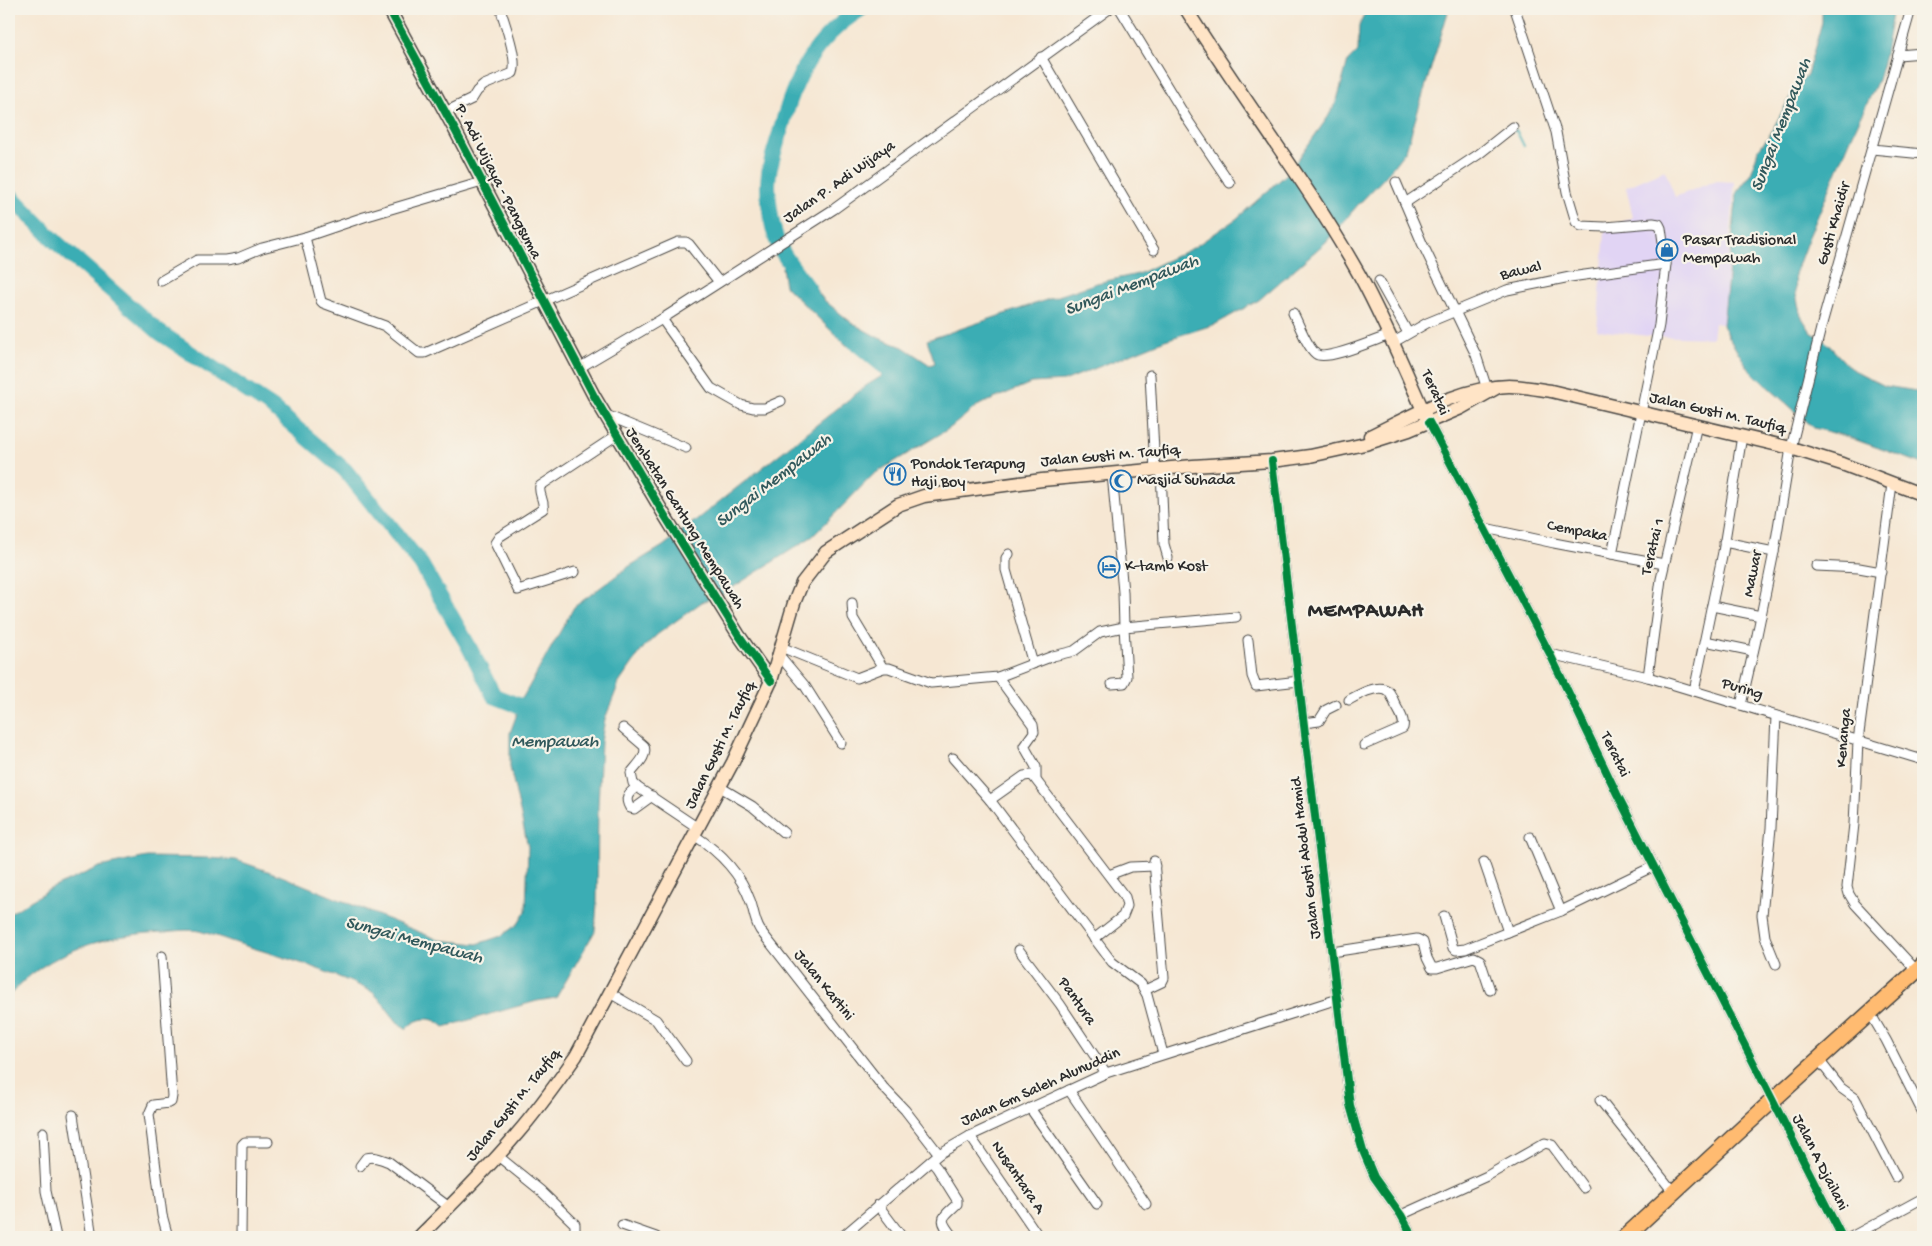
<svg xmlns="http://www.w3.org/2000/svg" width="1932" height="1246" font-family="'Gochi Hand',sans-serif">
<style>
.built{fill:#e1d4f4}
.water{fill:#3badb4;stroke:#336c70}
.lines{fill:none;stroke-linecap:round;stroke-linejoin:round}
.stream{stroke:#3badb4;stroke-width:2.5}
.river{stroke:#3badb4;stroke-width:16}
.street-casing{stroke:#494744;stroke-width:11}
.secondary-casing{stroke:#494744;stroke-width:15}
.highway-casing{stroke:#494744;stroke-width:18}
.street{stroke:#fff;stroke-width:9}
.secondary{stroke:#ffe4c6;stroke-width:12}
.highway{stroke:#ffbb71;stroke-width:15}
.cycleway-casing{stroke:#f7f3e8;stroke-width:11}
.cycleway{stroke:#00873e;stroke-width:8}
.labels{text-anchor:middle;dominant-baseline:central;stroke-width:4.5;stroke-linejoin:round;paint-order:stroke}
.street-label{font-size:16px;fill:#2b2b2b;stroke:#f7f3e8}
.poi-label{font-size:16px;fill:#2b2b2b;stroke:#f7f3e8;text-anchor:start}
.water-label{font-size:18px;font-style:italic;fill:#31585b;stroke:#f7f3e8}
.district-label{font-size:21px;font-weight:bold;letter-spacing:1px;fill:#2b2b2b;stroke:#f7f3e8}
</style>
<rect width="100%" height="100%" fill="#f7f3e8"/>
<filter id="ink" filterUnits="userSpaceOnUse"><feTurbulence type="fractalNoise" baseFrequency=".02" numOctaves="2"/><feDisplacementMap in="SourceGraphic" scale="10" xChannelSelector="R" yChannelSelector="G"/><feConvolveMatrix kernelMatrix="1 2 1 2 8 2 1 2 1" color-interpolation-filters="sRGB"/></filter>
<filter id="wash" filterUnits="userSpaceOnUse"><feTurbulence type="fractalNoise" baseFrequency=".0096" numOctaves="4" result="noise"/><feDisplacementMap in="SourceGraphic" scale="20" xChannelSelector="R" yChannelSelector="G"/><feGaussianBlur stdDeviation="1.12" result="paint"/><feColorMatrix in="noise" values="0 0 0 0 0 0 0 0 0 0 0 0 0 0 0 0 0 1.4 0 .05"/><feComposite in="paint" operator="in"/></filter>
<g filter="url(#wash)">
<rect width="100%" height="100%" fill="#f6e7d3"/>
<path class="built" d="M 1665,170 L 1675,197 L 1715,181 L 1735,182 L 1723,324 L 1714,323 L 1712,338 L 1648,336 L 1597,330 L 1605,231 L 1633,217 L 1626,187 Z"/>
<g class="water">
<path d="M 1367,9 L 1449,9 L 1406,150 L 1385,177 L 1357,206 L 1326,242 L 1259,300 L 1216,324 L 1165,340 L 1064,381 L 1031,383 L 977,406 L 950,428 L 874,474 L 813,536 L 721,595 L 702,602 L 658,634 L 644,647 L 619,683 L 605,719 L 601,742 L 598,806 L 597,902 L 595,931 L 556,998 L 537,1001 L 444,1027 C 432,1015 417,1017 406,1029 C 395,1025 381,995 367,989 C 328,971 287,958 246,946 C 230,941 215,935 199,931 C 189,929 175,931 165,932 C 107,934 47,951 9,996 L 9,914 L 50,889 L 99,867 L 147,857 L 209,858 L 236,860 L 279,875 L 439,940 L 477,944 L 501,936 L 518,924 L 526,911 L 528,847 L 510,767 L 510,733 L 523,697 L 574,607 L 628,567 L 663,546 L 867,385 L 882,376 L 891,367 L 889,363 L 879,358 L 846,345 L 785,286 L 782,267 L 803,273 L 824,300 L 852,323 L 879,338 L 903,347 L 930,365 L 935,363 L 927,340 L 1097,283 L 1138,274 L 1193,248 L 1236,219 L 1288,173 L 1328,117 L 1337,100 L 1348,61 L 1358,51 L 1359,26 Z"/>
<path d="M 1822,9 L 1893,9 L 1884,59 L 1878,80 L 1851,138 L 1808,239 L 1795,274 L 1796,295 L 1801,316 L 1811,332 L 1825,341 L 1850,368 L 1885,386 L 1923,392 L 1923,464 L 1845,436 L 1814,428 L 1751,372 L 1728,337 L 1723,325 L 1737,192 L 1751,174 L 1758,150 L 1769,136 L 1790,97 L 1807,74 L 1822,22 Z"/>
</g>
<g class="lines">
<path class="stream" d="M 1514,131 L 1516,130 L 1524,146"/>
<g class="river">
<path d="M 9,194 L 57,243 L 159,332 L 273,408 L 345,470 L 421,564 L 468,645 L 494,696 L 539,713"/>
<path d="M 809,289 C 800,278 781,253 777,241 C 771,224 766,191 769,173 C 771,160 776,146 780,133 C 794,79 812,40 861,9"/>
<path d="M 854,341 L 904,383"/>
</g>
</g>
</g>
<g filter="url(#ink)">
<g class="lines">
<g class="street-casing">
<g id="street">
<path d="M 1120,9 L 1187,119 L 1230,183"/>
<path d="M 1515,9 L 1556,132 L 1567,192 L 1576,222 L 1581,226 L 1605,227 L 1653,223 L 1659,224 L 1661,228 L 1666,264 L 1659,325 L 1612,554"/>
<path d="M 1898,55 L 1923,53"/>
<path d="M 1041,57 L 1154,250"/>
<path d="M 445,112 L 472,99 L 477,91 L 484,85 L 513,73 C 518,60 506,27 502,14"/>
<path d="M 1872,149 L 1923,154"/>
<path d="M 1396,182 L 1422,243 L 1476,355 L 1488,392"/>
<path d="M 1405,203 L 1479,154 L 1513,127"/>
<path d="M 305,237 L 321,301 L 323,303 L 385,326 L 419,353 L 425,353 L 678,242 L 686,242 L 689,244 L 719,282"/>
<path d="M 161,281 L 197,260 L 226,260 L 238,258 L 262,248 L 305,237 L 364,217 L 482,182"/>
<path d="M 1379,281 L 1408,333"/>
<path d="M 1293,313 C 1299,324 1307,347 1316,354 C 1326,362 1377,339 1390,335"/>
<path d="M 662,319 L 711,388 L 741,405 L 753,408 L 765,408 L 781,401"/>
<path d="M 1394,342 L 1427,323 L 1507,290 L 1570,277 L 1666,264"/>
<path d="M 579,368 L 662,319 L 834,209 L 1109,9"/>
<path d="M 1150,375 L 1155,470"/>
<path d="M 604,414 L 686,448"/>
<path d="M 1429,422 L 1550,654 L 1617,794 L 1842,1237"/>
<path d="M 1272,461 L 1350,1105 L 1363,1151 L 1374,1177 L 1401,1215 L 1413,1237"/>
<path d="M 1161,469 L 1164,544 L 1168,558"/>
<path d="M 1892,484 L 1858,741 L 1854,824 L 1847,887 L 1849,894 L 1855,904 L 1917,971"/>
<path d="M 1485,528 L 1554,543 L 1664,564"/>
<path d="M 1724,542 L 1774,552"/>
<path d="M 1009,554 L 1006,558 L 1006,570 L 1033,664"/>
<path d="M 1816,566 L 1859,568 L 1881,572"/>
<path d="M 575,572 L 518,590 L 495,543 L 499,537 L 543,509 C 545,501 538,494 540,486 L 617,435"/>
<path d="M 852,603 L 853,618 L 883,668"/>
<path d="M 1712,606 L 1761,616"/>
<path d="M 1248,640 L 1252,676 L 1256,686 L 1299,681"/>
<path d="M 1705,641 L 1753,651"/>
<path d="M 781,647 L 857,678 L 883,668 L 889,668 L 931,683 L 998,677 L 1053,656 L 1074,651 L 1100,632 L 1124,627 L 1123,592 L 1112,474"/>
<path d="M 1550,654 L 1648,677 L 1923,760"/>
<path d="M 779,655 L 805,686 L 841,743"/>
<path d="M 998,677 L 1033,725 L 1034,732 L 1024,746 L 1036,767 L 1036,778"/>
<path d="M 1648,677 L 1661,579 L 1697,425"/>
<path d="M 1112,684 L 1124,683 L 1127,677 L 1124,627 L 1236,617"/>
<path d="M 1694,691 L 1723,552 L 1742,436"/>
<path d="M 1349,700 C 1358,695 1380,682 1389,692 C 1392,696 1394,702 1396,706 C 1400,713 1405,720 1403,728 L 1364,745"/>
<path d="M 1741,705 L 1756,640 L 1774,552 L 1791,448 L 1823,320 L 1911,9"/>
<path d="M 1776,716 L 1771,828 L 1762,915 L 1765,937 L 1776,964"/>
<path d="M 1304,723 L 1319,721 L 1326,710 L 1336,705"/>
<path d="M 623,728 L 644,746 C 648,756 637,765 631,773 L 633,783 L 637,787 L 698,828"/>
<path d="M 953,758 L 990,800 L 1112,962 L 1141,984 L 1147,995 L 1163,1054"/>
<path d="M 637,787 C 628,793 624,798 630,808 L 634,809 L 652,796"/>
<path d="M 720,787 L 752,806 L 784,833"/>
<path d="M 990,800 L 1024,776 L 1032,775 L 1125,897 L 1127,906 L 1123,916 L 1094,939"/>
<path d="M 694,835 C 718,851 740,872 750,900 C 754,910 754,920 760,930 L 883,1087 L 905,1110 L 939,1154"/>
<path d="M 1530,837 L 1561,911"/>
<path d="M 1484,862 L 1508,932"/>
<path d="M 1109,875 L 1130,867 L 1155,866"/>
<path d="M 1444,916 L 1453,948 L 1456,950 L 1465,949 L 1561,911 L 1654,866"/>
<path d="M 1019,950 L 1060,1004 L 1106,1073"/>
<path d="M 1332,952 L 1417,939 L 1423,942 L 1427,958 L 1432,968 L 1437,968 L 1474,957 L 1480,960 L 1490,990"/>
<path d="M 162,956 L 172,1096 L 171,1102 L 169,1103 L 153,1105 L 149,1114 L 162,1215 L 168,1237"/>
<path d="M 1145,990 L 1162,982 L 1164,978 L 1154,861"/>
<path d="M 610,993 L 656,1020 L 686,1061"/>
<path d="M 1870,1013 L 1886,1040 L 1923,1113"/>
<path d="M 1818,1059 L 1841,1088 L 1855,1098 L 1896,1177"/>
<path d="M 1069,1090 L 1146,1204"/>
<path d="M 1600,1100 L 1674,1193"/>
<path d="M 1030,1108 L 1097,1204"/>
<path d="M 73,1115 L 92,1237"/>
<path d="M 43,1132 L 46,1191 L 56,1237"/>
<path d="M 970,1136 L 1039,1237"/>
<path d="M 498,1156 L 540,1190 L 575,1224 L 575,1230 L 569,1237"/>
<path d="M 931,1161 L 937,1168 L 957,1200 L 957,1204 C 941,1219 938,1218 953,1237"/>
<path d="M 360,1166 L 366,1158 C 375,1156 381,1159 389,1162 L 449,1207"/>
<path d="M 878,1205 L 902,1237"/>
<path d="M 1401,1215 L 1487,1176 L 1545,1143 L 1552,1145 L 1584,1188"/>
<path d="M 622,1225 L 656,1237"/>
<path d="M 241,1237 L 242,1145 L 245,1142 L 268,1142"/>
<path d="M 842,1237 L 939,1154 L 970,1136 L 1106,1073 L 1338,999"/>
<path d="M 1851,1237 L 1923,1198"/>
</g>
</g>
<g class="secondary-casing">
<g id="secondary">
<path d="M 389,9 L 455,130 L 594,396 L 665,516 L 738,634 L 771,681"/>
<path d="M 1186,9 C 1242,99 1308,183 1360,276 C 1385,322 1405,370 1426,417"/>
<path d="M 1370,436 C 1413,415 1460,387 1509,386 C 1523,386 1537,389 1551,391 L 1791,448 L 1842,464 L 1923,495"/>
<path d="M 419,1237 C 452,1204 486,1171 516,1135 C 538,1110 557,1083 576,1056 L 733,762 L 771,681 L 794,603 L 802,583 L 826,552 L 898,505 L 924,496 L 1042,480 L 1193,466 L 1272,461 L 1310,456 L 1365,444 L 1409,430 L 1461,408 L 1498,387"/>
</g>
</g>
<g class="highway-casing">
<path id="highway" d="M 1625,1237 L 1772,1101 L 1923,965"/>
</g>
<use href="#street" class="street"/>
<use href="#secondary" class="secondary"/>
<use href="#highway" class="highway"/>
<g class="cycleway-casing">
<g id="cycleway">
<path d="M 389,9 L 455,130 L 594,396 L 665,516 L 738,634 L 771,681"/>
<path d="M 1429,422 L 1550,654 L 1617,794 L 1842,1237"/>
<path d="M 1272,461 L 1350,1105 L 1363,1151 L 1374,1177 L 1401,1215 L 1413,1237"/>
</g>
</g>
<use href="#cycleway" class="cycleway"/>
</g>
</g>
<defs>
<g id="shop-ring" transform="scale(1.125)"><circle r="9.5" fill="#f7f3e8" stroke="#1f6fb2" stroke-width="1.5"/><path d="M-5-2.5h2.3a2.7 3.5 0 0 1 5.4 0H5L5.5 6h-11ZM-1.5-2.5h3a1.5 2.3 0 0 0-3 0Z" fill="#1f6fb2"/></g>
<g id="restaurant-ring" transform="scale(1.125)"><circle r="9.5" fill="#f7f3e8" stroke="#1f6fb2" stroke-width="1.5"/><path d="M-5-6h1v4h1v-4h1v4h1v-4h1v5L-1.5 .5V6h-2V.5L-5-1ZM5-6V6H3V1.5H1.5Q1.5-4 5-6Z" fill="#1f6fb2"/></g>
<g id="mosque-ring" transform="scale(1.125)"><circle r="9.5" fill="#f7f3e8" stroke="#1f6fb2" stroke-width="1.5"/><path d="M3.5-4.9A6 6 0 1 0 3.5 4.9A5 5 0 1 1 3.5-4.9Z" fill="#1f6fb2"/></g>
<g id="hotel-ring" transform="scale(1.125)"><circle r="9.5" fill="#f7f3e8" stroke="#1f6fb2" stroke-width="1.5"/><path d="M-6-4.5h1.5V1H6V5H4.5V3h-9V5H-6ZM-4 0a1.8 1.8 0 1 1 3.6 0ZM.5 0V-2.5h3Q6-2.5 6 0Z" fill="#1f6fb2"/></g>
</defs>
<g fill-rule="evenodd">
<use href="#shop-ring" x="1667" y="250"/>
<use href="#restaurant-ring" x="895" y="474"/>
<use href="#mosque-ring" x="1121" y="481"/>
<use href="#hotel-ring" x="1109" y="567"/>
</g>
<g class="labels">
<g class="street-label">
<text transform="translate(497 182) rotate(63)">P. Adi Wijaya - Pangsuma</text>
<text transform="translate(840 183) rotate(-35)">Jalan P. Adi Wijaya</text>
<text transform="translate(1835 224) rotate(-74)">Gusti Khaidir</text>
<text transform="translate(1521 272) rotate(-13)">Bawal</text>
<text transform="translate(1434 393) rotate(66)">Teratai</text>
<text transform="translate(1717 414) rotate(13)">Jalan Gusti M. Taufiq</text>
<text transform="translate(1110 457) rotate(-5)">Jalan Gusti M. Taufiq</text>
<text transform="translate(684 519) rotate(58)">Jembatan Gantung Mempawah</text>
<text transform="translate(1577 532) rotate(11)">Cempaka</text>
<text transform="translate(1654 547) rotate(-76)">Teratai 1</text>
<text transform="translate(1754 574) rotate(-79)">Mawar</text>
<text transform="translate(1742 690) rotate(17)">Puring</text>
<text transform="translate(1845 738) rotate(-85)">Kenanga</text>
<text transform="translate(721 746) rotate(-64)">Jalan Gusti M. Taufiq</text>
<text transform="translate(1614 755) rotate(64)">Teratai</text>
<text transform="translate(1307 858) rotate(-97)">Jalan Gusti Abdul Hamid</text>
<text transform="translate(823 986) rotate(51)">Jalan Kartini</text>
<text transform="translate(1076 1002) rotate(55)">Pantura</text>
<text transform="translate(1041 1088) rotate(-24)">Jalan Gm Saleh Alunuddin</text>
<text transform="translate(514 1106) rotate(-51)">Jalan Gusti M. Taufiq</text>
<text transform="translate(1819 1163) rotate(63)">Jalan A Djailani</text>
<text transform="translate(1017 1178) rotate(56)">Nusantara A</text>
</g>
<g class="poi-label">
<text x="1683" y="241">Pasar Tradisional<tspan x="1683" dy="18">Mempawah</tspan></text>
<text x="911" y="465">Pondok Terapung<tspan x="911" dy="18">Haji Boy</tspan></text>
<text x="1137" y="481">Masjid Suhada</text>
<text x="1125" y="567">K-tamb Kost</text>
</g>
<g class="water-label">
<text transform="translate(1782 125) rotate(-69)">Sungai Mempawah</text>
<text transform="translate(1132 286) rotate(-21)">Sungai Mempawah</text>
<text transform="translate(774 481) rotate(-38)">Sungai Mempawah</text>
<text x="555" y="742">Mempawah</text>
<text transform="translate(414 941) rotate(15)">Sungai Mempawah</text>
</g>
<g class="district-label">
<text x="1366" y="612">MEMPAWAH</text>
</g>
</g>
<rect width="1932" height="1246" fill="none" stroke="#f7f3e8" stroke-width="30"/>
</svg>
